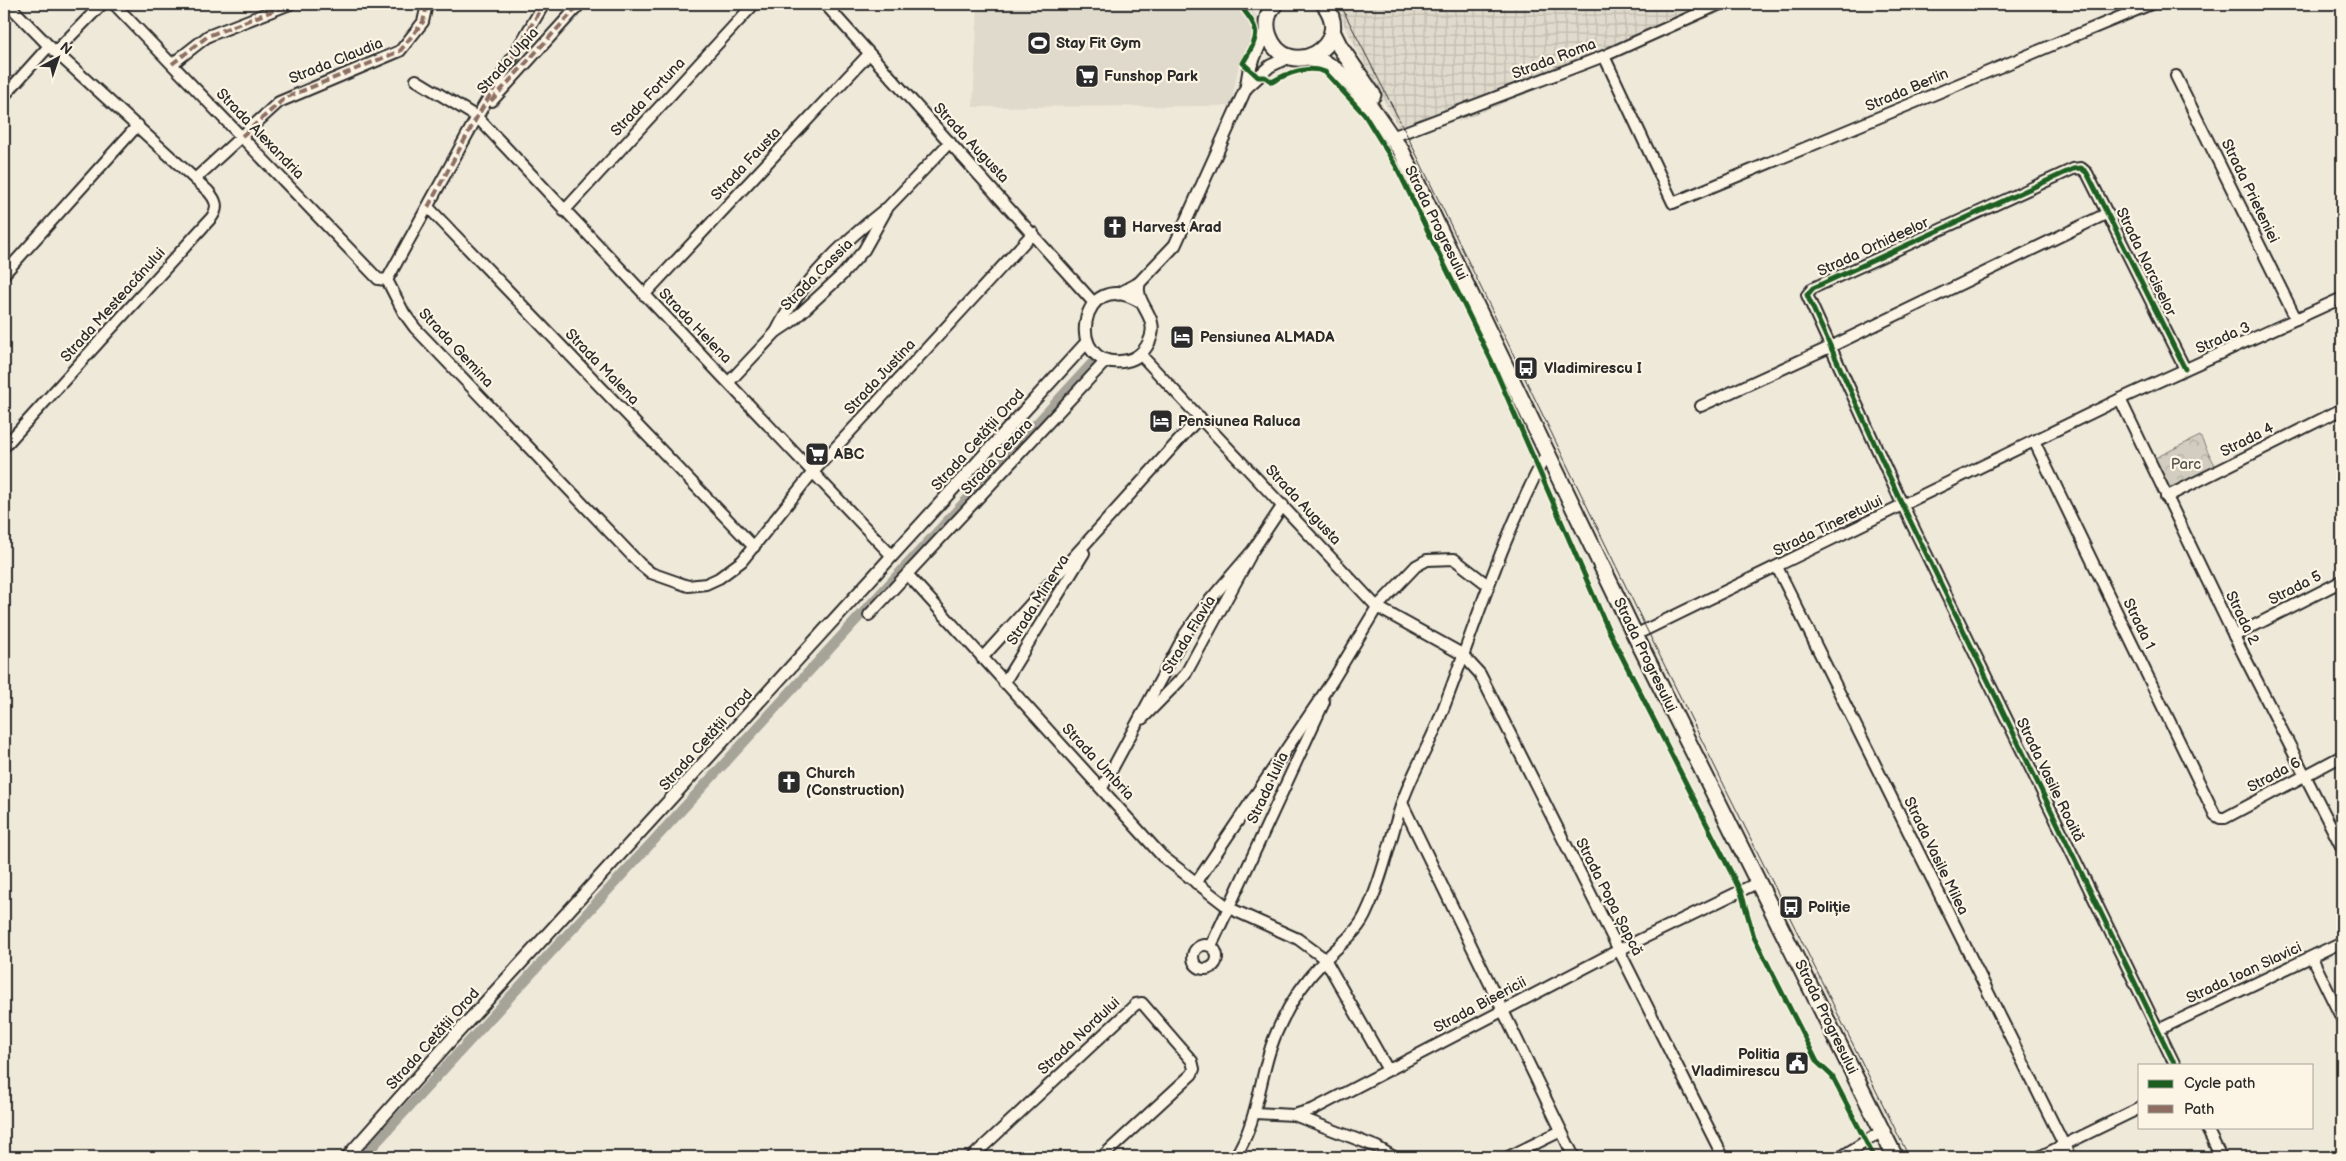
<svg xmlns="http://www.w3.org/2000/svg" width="2346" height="1161" font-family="'Balsamiq Sans',sans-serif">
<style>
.built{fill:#e0dacc}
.industrial{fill:url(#industrial-grid)}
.park{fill:url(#park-crowns);stroke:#7e7c76}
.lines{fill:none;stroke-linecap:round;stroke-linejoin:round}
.canal{stroke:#a6a399;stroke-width:10}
.minor-casing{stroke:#2b2b2b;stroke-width:14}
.tertiary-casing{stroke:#2b2b2b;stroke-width:15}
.primary-casing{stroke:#2b2b2b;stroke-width:19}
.minor{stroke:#fcf5e5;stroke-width:10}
.tertiary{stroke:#fcf5e5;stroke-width:11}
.primary{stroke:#fcf5e5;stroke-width:15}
.tram{stroke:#2b2b2b;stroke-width:1}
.quiet{stroke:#8d6e63;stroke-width:4;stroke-dasharray:8 4;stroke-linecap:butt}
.cycleway-casing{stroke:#fcf5e5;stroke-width:8}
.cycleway{stroke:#1b5e20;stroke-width:5}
.labels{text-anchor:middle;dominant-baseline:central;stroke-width:4.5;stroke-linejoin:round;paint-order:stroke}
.poi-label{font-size:15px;font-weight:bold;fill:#2b2b2b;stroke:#fcf5e5;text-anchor:start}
.street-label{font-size:15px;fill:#2b2b2b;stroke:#fcf5e5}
.park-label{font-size:15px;fill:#555450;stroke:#fcf5e5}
</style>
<defs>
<pattern id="industrial-grid" width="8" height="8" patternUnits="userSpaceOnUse" patternTransform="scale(1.25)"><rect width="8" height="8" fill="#e0dacc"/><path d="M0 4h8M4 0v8" fill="none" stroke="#c0bbaf"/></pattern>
<pattern id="park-crowns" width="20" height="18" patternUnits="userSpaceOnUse" patternTransform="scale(1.25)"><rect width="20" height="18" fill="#d2cdc0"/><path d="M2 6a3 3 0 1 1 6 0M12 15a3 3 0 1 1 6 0" fill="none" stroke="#b4b0a5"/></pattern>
</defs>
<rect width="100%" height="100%" fill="#efe9da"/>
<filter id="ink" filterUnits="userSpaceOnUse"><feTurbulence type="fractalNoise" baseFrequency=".02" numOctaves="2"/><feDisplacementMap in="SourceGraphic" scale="10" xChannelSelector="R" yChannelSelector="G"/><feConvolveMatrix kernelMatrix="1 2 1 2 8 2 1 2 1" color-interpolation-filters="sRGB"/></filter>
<g filter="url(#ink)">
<path class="built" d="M 978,4 L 1247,4 L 1261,21 L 1239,63 L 1231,106 L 973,107 Z"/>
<path class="industrial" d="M 1333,4 L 1741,4 L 1458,122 L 1452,108 L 1398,127 Z"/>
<path class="park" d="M 2200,436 L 2217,469 L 2172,492 L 2155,458 Z"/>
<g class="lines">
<path class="canal" d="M 363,1157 L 1095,360"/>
<g class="minor-casing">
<g id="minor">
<path d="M 114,4 L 378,279 L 387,280"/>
<path d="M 825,4 L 1094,303"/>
<path d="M 55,52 L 102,4"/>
<path d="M 1604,56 L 1673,203 L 2151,4"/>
<path d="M 172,64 L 208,36 L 290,4"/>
<path d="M 2176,76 L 2296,319"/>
<path d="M 416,80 L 477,117 L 892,556"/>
<path d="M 4,96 L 49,46"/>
<path d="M 492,101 L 580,4"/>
<path d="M 1397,135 L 1604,56 L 1720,4"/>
<path d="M 195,179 L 279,102 L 400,51 L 423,22 L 426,9 L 424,4"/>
<path d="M 428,207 L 754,547"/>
<path d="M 564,211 L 754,4"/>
<path d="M 4,274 L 138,125"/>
<path d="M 387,280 L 404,313 L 415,328 L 640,564 L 651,573 L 688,586 L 706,584 L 719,578 L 742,561 L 813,472 L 1033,233"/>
<path d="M 387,280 L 477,117 L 544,4"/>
<path d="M 644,295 L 869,54"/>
<path d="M 776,332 C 799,284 843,242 885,209"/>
<path d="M 1140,354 L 1377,607 L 1462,654 L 1480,674 L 1723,1157"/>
<path d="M 729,382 L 776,332 L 791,322 L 842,275 L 864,250 L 888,207 L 950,142"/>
<path d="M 2120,399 L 2234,636 L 2342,848"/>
<path d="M 1701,406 L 1830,347 L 2108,213"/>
<path d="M 2034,441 L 2215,815 L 2220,818 L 2225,818 L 2342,756"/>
<path d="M 4,447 L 212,217 C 219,207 216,200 208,191 L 49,46 L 8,4"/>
<path d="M 2166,497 L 2342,409"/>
<path d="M 1777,567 L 2070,1157"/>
<path d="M 908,575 L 1162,856 L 1229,908 L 1298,939 L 1325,959 L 1388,1070"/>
<path d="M 869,615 L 1102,365 L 1109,361"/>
<path d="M 1635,635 L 2120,399 L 2342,298"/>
<path d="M 2234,636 L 2342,581"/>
<path d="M 982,658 L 1200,417"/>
<path d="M 1004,683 L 1084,553"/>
<path d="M 1142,719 L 1185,675 L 1250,556"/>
<path d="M 1102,788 L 1185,634 L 1204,607 L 1253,550 L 1283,505"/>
<path d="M 1402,803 L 1574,1157"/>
<path d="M 1196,883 L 1333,680 L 1377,607 L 1416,566 L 1427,560 L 1454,559 L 1488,585"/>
<circle cx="1205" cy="957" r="12"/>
<path d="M 1211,946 L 1324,702"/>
<path d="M 2312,958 L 2342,1019"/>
<path d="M 2158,1030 L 2342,942"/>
<path d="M 2175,1065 L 1903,506 L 1807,295 L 1813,288 L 2073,169 L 2081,168 L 2087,173 L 2185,369"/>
<path d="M 1255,1113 L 1294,1115 L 1314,1109 L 1619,950 L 1759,882"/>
<path d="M 1294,1115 L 1377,1147 L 1394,1157"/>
<path d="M 2206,1127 L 2221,1157"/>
<path d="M 972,1157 L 1136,1004 L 1142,1003 L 1192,1061 L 1194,1069 L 1192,1074 L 1102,1157"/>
<path d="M 1235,1157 C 1261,1117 1259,1067 1280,1025 C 1291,1001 1305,980 1324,961 C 1339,945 1358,933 1367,911 C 1383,877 1390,839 1402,803 C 1411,776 1426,751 1437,725 C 1473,634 1500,540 1547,453"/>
<path d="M 1508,1157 L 1561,1131"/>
<path d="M 1841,1157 L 1882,1131"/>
<path d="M 2039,1157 L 2140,1108"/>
<path d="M 2341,1157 L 2342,1157"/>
</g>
</g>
<g class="tertiary-casing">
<g id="tertiary">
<path d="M 1246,88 L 1270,66 L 1289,57"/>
<path d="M 1139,283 C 1134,304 1158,315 1151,337 C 1147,349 1138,359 1125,361 C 1063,372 1078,263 1141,302"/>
<path d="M 1118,294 L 1139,283 L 1175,245 L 1246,88 L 1249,70 L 1267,28"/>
<path d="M 347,1157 L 450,1041 L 1087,342"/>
</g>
</g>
<g class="primary-casing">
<g id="primary">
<path d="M 1275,4 C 1267,13 1265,25 1269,36 C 1286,83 1357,47 1324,4"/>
<path d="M 1332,31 L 1340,47 L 1373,95"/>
<path d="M 1309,57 C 1354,70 1374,115 1401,150 L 1635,635 L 1895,1157"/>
</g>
</g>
<use href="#minor" class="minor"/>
<use href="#tertiary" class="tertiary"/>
<use href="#primary" class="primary"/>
<path class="tram" d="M 1340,4 L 1406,133 L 1647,630 L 1909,1157"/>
<g class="quiet">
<path d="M 172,64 L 208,36 L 290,4"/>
<path d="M 491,101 L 580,4"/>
<path d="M 242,136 L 285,98 L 400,51 L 423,22 L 426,9 L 424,4"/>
<path d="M 428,207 L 477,117 L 544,4"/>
</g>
<g class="cycleway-casing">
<g id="cycleway">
<path d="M 1239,4 C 1260,30 1261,33 1243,63 L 1258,77 L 1265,77 L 1272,82 C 1287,73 1309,65 1325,72 L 1364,114 L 1396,166 L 1491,360 L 1608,629 L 1741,892 L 1754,937 L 1817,1062 L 1832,1076 L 1874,1157"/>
<path d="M 2175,1065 L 1903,506 L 1807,295 L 1813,288 L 2073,169 L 2081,168 L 2087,173 L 2185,369"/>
</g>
</g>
<use href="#cycleway" class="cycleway"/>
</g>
</g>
<defs>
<g id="stadium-square" transform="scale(1.25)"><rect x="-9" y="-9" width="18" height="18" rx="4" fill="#2b2b2b" stroke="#fcf5e5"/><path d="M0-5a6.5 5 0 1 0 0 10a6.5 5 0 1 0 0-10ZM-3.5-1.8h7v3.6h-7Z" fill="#fff"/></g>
<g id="supermarket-square" transform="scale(1.25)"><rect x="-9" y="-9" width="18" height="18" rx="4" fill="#2b2b2b" stroke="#fcf5e5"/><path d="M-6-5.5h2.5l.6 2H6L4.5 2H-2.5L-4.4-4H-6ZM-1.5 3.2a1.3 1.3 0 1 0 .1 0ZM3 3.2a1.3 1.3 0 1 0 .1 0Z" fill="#fff"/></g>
<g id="church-square" transform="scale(1.25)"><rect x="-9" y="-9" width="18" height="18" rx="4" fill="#2b2b2b" stroke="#fcf5e5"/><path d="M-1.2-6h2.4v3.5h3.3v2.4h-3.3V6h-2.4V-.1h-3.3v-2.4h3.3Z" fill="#fff"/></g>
<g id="hotel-square" transform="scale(1.25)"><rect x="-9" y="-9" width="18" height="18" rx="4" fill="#2b2b2b" stroke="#fcf5e5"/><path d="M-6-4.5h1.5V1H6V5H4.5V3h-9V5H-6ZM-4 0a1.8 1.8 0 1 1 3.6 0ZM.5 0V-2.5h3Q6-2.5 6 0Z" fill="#fff"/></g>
<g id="bus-square" transform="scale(1.25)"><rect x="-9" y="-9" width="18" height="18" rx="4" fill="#2b2b2b" stroke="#fcf5e5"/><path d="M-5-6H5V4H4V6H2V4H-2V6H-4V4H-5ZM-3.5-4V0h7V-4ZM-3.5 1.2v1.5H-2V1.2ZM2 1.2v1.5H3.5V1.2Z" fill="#fff"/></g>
<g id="civic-square" transform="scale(1.25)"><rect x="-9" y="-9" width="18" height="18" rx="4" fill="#2b2b2b" stroke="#fcf5e5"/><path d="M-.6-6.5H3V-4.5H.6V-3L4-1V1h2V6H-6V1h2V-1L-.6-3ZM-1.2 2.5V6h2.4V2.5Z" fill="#fff"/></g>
</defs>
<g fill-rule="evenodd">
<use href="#stadium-square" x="1039" y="43"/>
<use href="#supermarket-square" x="1087" y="76"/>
<use href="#church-square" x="1115" y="227"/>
<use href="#hotel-square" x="1182" y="337"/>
<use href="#bus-square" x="1526" y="368"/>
<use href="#hotel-square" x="1161" y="421"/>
<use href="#supermarket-square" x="817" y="454"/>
<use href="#church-square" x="789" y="782"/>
<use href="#bus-square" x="1791" y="907"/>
<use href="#civic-square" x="1797" y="1063"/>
</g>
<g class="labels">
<g class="poi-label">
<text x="1056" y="43">Stay Fit Gym</text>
<text x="1104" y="76">Funshop Park</text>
<text x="1132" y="227">Harvest Arad</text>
<text x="1200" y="337">Pensiunea ALMADA</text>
<text x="1544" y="368">Vladimirescu I</text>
<text x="1178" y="421">Pensiunea Raluca</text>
<text x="834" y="454">ABC</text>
<text x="806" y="773">Church<tspan x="806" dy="17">(Construction)</tspan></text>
<text x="1808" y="907">Poliție</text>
<text x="1780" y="1054" text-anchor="end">Politia<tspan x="1780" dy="17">Vladimirescu</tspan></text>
</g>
<g class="street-label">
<text transform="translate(1554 59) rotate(-21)">Strada Roma</text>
<text transform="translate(336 61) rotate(-22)">Strada Claudia</text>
<text transform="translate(508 61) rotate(-48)">Strada Ulpia</text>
<text transform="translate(1907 90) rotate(-23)">Strada Berlin</text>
<text transform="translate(648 97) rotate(-47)">Strada Fortuna</text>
<text transform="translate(260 134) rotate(46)">Strada Alexandria</text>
<text transform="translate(971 143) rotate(47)">Strada Augusta</text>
<text transform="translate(746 164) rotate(-47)">Strada Fausta</text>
<text transform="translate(2250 191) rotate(64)">Strada Prieteniei</text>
<text transform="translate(1436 223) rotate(64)">Strada Progresului</text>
<text transform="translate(1873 247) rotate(-25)">Strada Orhideelor</text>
<text transform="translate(2146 262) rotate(64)">Strada Narciselor</text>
<text transform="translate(817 275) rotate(-45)">Strada Cassia</text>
<text transform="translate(113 305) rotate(-48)">Strada Mesteacănului</text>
<text transform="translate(695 326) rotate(46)">Strada Helena</text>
<text transform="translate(2223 338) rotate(-24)">Strada 3</text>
<text transform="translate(456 348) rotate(47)">Strada Gemina</text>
<text transform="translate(602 367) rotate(46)">Strada Malena</text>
<text transform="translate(880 377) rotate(-47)">Strada Justina</text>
<text transform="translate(978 440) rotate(-48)">Strada Cetății Orod</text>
<text transform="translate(2247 440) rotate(-27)">Strada 4</text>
<text transform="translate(997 457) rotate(-47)">Strada Cezara</text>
<text transform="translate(1303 505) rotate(47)">Strada Augusta</text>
<text transform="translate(1828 526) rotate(-26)">Strada Tineretului</text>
<text transform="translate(2295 588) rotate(-27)">Strada 5</text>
<text transform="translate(1038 600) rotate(-58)">Strada Minerva</text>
<text transform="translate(2242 618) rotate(64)">Strada 2</text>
<text transform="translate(2139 624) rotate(64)">Strada 1</text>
<text transform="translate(1189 635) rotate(-59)">Strada Flavia</text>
<text transform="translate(1645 655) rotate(64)">Strada Progresului</text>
<text transform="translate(706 740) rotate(-48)">Strada Cetății Orod</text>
<text transform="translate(1098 762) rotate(47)">Strada Umbria</text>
<text transform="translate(2274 775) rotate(-28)">Strada 6</text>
<text transform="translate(2050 780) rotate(64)">Strada Vasile Roaită</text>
<text transform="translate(1268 788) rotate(-65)">Strada Iulia</text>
<text transform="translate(1936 856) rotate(64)">Strada Vasile Milea</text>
<text transform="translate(1609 897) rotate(63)">Strada Popa Șapcă</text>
<text transform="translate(2244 973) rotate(-25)">Strada Ioan Slavici</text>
<text transform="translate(1480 1005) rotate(-28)">Strada Bisericii</text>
<text transform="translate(1826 1017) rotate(64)">Strada Progresului</text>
<text transform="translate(1079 1036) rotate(-43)">Strada Nordului</text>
<text transform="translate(433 1039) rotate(-48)">Strada Cetății Orod</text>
</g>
<g class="park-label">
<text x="2186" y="464">Parc</text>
</g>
</g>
<rect width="2346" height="1161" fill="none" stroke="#fcf5e5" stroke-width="20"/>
<rect x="10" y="10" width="2326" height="1141" fill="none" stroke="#2b2b2b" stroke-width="2" filter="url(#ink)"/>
<rect x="2138" y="1064" width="175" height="65" fill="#fcf5e5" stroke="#a8a49b"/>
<rect x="2148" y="1080" width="25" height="8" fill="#1b5e20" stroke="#a8a49b"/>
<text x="2184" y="1088" font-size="15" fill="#2b2b2b">Cycle path</text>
<rect x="2148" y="1105" width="25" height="8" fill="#8d6e63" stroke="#a8a49b"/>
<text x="2184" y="1114" font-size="15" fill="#2b2b2b">Path</text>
<g transform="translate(58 58) rotate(40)" stroke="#fcf5e5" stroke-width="4" paint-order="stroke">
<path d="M0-4L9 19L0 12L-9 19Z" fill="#2b2b2b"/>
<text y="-8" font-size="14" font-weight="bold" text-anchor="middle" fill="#2b2b2b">N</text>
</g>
</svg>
